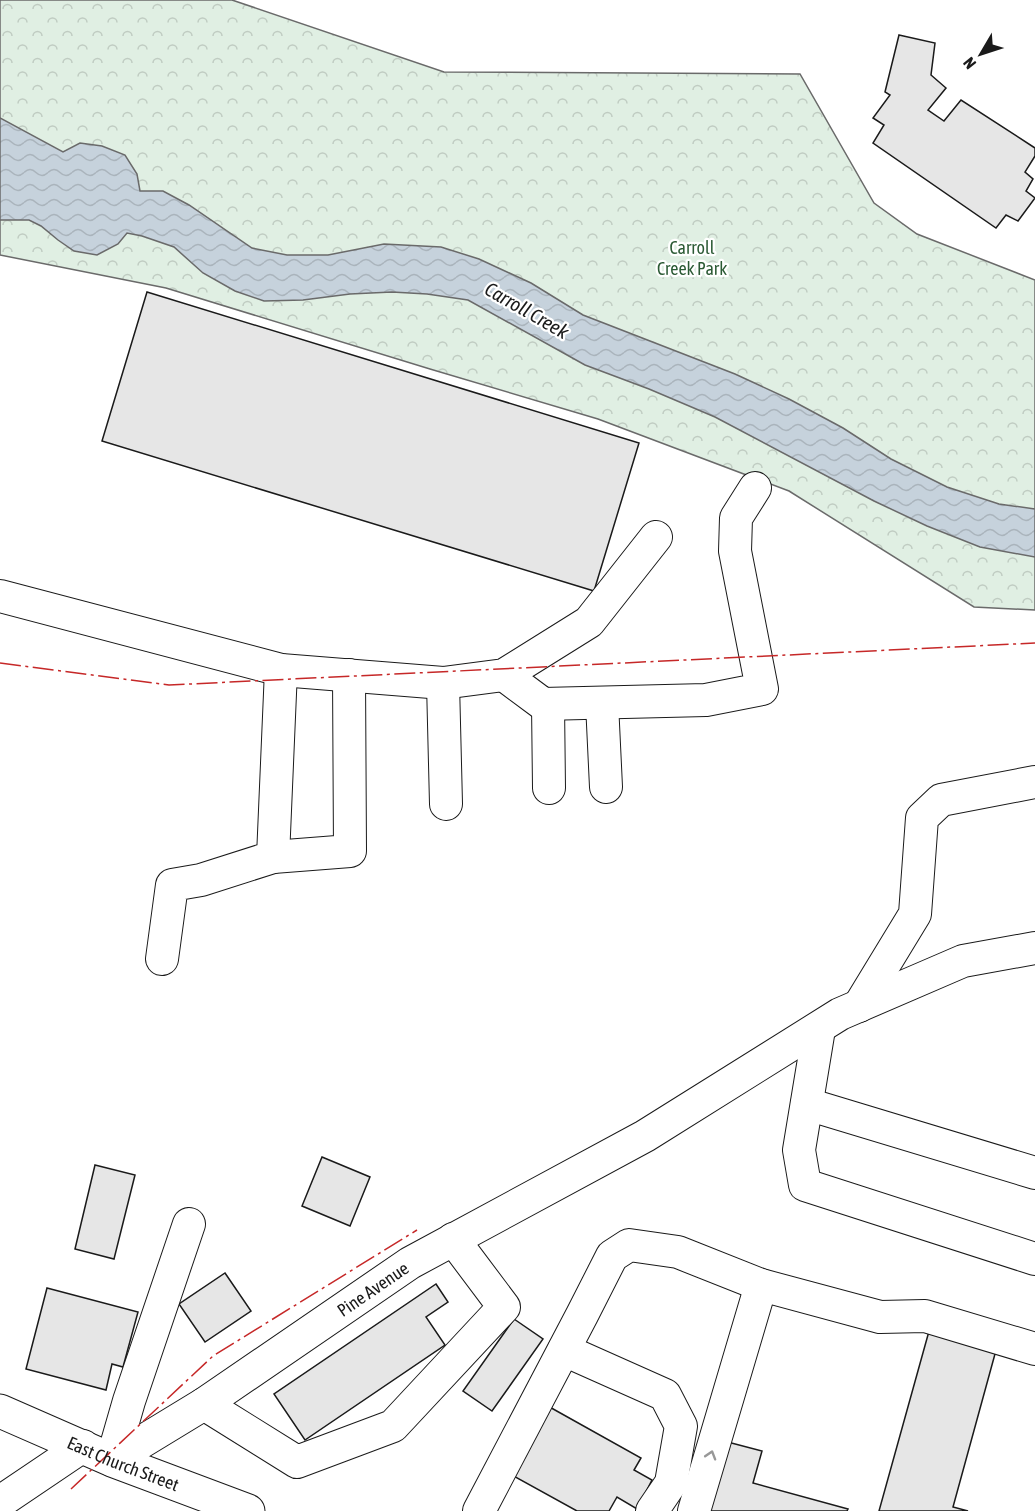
<svg xmlns="http://www.w3.org/2000/svg" width="1035" height="1511" font-family="'Asap Condensed',sans-serif">
<style>
.park{fill:url(#park-crowns);stroke:#6a6a6a;stroke-width:1.5}
.water{fill:url(#water-waves);stroke:#6a6a6a;stroke-width:1.5}
.building{fill:#e6e6e6;stroke:#1a1a1a;stroke-width:1.5}
.lines{fill:none;stroke-linecap:round;stroke-linejoin:round}
.minor-casing{stroke:#1a1a1a;stroke-width:34}
.major-casing{stroke:#1a1a1a;stroke-width:35}
.minor{stroke:#fff;stroke-width:32}
.major{stroke:#fff;stroke-width:33}
.power{stroke:#c62828;stroke-width:1.5;stroke-dasharray:21 4.5 3 4.5;stroke-linecap:butt}
.oneway{stroke:#989898}
.labels{text-anchor:middle;dominant-baseline:central;stroke-width:4.5;stroke-linejoin:round;paint-order:stroke}
.park-label{font-size:18px;fill:#2b5a34;stroke:#fff}
.street-label{font-size:18px;fill:#1a1a1a;stroke:#fff}
.water-label{font-size:20px;font-style:italic;fill:#1a1a1a;stroke:#fff}
</style>
<defs>
<pattern id="park-crowns" width="20" height="18" patternUnits="userSpaceOnUse" patternTransform="scale(1.5)"><rect width="20" height="18" fill="#e0efe3"/><path d="M2 6a3 3 0 1 1 6 0M12 15a3 3 0 1 1 6 0" fill="none" stroke="#c0ccc2"/></pattern>
<pattern id="water-waves" width="16" height="10" patternUnits="userSpaceOnUse" patternTransform="scale(1.5)"><rect width="16" height="10" fill="#c6d2dc"/><path d="M0 5q4-4 8 0t8 0" fill="none" stroke="#aab4bc"/></pattern>
</defs>
<rect width="100%" height="100%" fill="#fff"/>
<path class="park" d="M 0,0 L 232,0 L 444,72 L 800,74 L 874,203 L 917,234 L 1035,280 L 1035,610 L 974,607 L 789,491 L 598,419 L 430,369 L 166,288 L 0,255 Z"/>
<path class="water" d="M 0,118 L 63,152 L 80,143 L 102,146 L 125,155 L 137,174 L 140,191 L 163,191 L 189,205 L 252,248 L 287,255 L 328,255 L 384,244 L 441,247 L 479,259 L 531,283 L 583,315 L 735,374 L 789,399 L 843,428 L 891,459 L 947,487 L 999,504 L 1035,509 L 1035,557 L 980,547 L 927,526 L 874,501 L 715,417 L 649,389 L 585,365 L 468,300 L 427,294 L 392,292 L 350,294 L 303,300 L 264,301 L 235,291 L 203,273 L 174,247 L 142,236 L 127,233 L 118,244 L 97,255 L 74,251 L 58,240 L 41,226 L 29,220 L 0,220 Z"/>
<g class="building">
<path d="M 899,35 L 935,43 L 931,75 L 946,88 L 928,110 L 944,121 L 961,100 L 1035,148 L 1035,156 L 1025,172 L 1033,179 L 1026,191 L 1035,198 L 1018,221 L 1006,215 L 996,228 L 873,143 L 884,125 L 873,118 L 890,95 L 885,92 Z"/>
<path d="M 147,292 L 639,443 L 594,591 L 102,441 Z"/>
<path d="M 322,1157 L 370,1177 L 350,1226 L 302,1206 Z"/>
<path d="M 95,1165 L 135,1175 L 114,1259 L 75,1249 Z"/>
<path d="M 225,1273 L 251,1311 L 205,1342 L 179,1304 Z"/>
<path d="M 436,1284 L 448,1302 L 426,1317 L 445,1345 L 305,1440 L 274,1394 Z"/>
<path d="M 47,1288 L 138,1312 L 123,1367 L 112,1364 L 106,1390 L 26,1369 Z"/>
<path d="M 514,1319 L 543,1339 L 492,1411 L 463,1391 Z"/>
<path d="M 931,1324 L 998,1343 L 953,1507 L 968,1511 L 879,1511 Z"/>
<path d="M 546,1405 L 641,1458 L 634,1470 L 652,1480 L 637,1509 L 617,1497 L 609,1511 L 577,1511 L 508,1473 Z"/>
<path d="M 720,1440 L 762,1451 L 753,1483 L 848,1509 L 847,1511 L 700,1511 Z"/>
</g>
<g class="lines">
<g class="minor-casing">
<g id="minor">
<path d="M 0,596 L 281,670 L 443,683 L 504,675 L 589,622 L 656,537"/>
<path d="M 504,675 L 543,704 L 706,700 L 762,689 L 735,551 L 736,518 L 755,488"/>
<path d="M 443,683 L 446,804"/>
<path d="M 602,703 L 606,787"/>
<path d="M 548,704 L 549,788"/>
<path d="M 273,857 L 350,851 L 349,675"/>
<path d="M 162,959 L 172,885 L 201,880 L 273,857 L 281,670"/>
<path d="M 859,1006 L 915,914 L 922,818 L 941,800 L 1035,782"/>
<path d="M 819,1029 L 799,1150 L 805,1185 L 1035,1259"/>
<path d="M 807,1104 L 1035,1173"/>
<path d="M 564,1350 L 665,1395 L 681,1426 L 671,1483 L 652,1511"/>
<path d="M 204,1404 L 297,1462 L 393,1426 L 504,1307 L 453,1239"/>
<path id="s1" d="M 112,1460 L 204,1404 L 410,1263 L 645,1136 L 840,1014 L 963,961 L 1035,948"/>
<path d="M 112,1460 L 129,1401 L 189,1224"/>
<path d="M 0,1502 L 83,1446"/>
<path d="M 479,1511 L 582,1315 L 612,1256 L 629,1245 L 678,1252 L 761,1285 L 880,1317 L 925,1316 L 1035,1349"/>
<path d="M 694,1511 L 761,1285"/>
</g>
</g>
<g class="major-casing">
<g id="major">
<path id="s2" d="M 0,1411 L 112,1460 L 248,1511"/>
</g>
</g>
<use href="#minor" class="minor"/>
<use href="#major" class="major"/>
<g class="power">
<path d="M 0,663 L 169,685 L 1035,643"/>
<path d="M 71,1489 L 213,1356 L 417,1230"/>
</g>
</g>
<defs><path id="oneway-chevron" d="M-2-3.5L2.5 0L-2 3.5" fill="none" stroke-width="1.6" stroke-linecap="round" stroke-linejoin="round" transform="scale(1.5)"/></defs>
<use class="oneway" href="#oneway-chevron" transform="translate(711 1455) rotate(-73)"/>
<g class="labels">
<g class="park-label">
<text x="692" y="247">Carroll<tspan x="692" dy="21">Creek Park</tspan></text>
</g>
<g class="street-label">
<text stroke="none"><textPath href="#s1" startOffset="312">Pine Avenue</textPath></text>
<text stroke="none"><textPath href="#s2" startOffset="134">East Church Street</textPath></text>
</g>
<g class="water-label">
<text transform="translate(527 310) rotate(30)">Carroll Creek</text>
</g>
</g>
<g transform="translate(981 54) rotate(231)" stroke="#ffffff" stroke-width="4.5" paint-order="stroke">
<path d="M0-4.5L10 22L0 15L-10 22Z" fill="#1a1a1a"/>
<text y="-9" font-size="16" font-weight="bold" text-anchor="middle" fill="#1a1a1a">N</text>
</g>
</svg>
